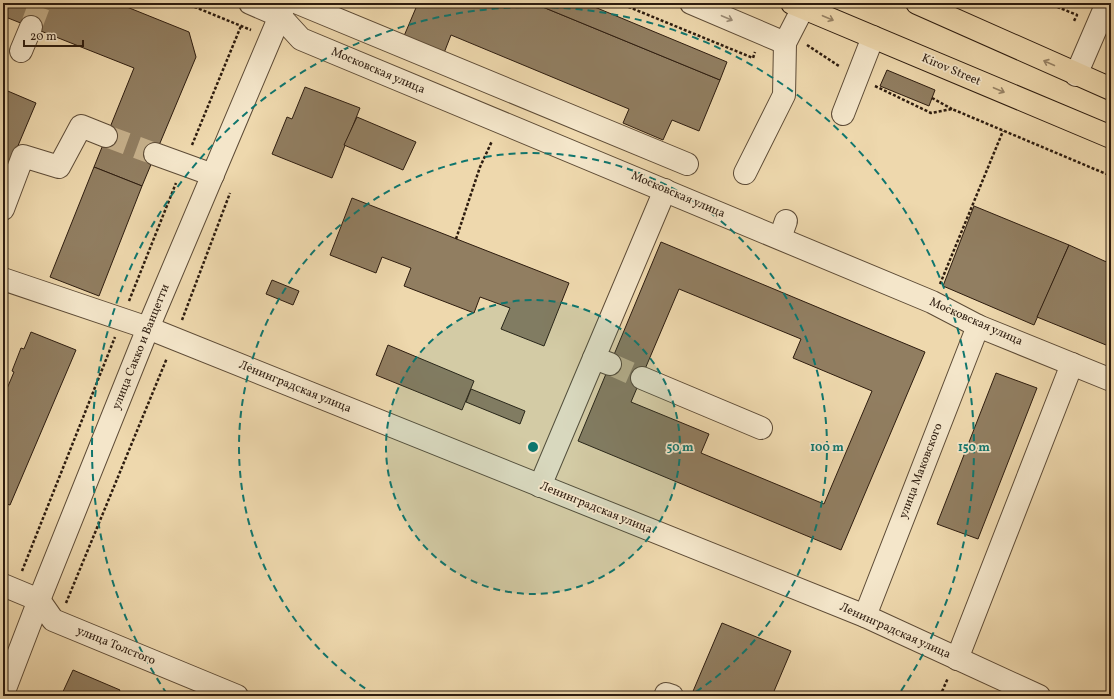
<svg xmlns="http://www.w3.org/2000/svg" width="1114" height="699" font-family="Vollkorn,serif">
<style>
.building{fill:#917e61;stroke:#2d1c0f;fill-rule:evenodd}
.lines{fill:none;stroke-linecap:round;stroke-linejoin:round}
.minor-tunnel{stroke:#c7b28d;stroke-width:22;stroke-dasharray:22 11;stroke-linecap:butt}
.minor-casing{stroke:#5d4b36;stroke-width:24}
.major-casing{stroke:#2d1c0f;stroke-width:24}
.path{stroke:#2d1c0f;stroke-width:2.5;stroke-dasharray:3 2;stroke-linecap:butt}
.minor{stroke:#f4e6ca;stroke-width:22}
.major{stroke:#eed8ad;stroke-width:22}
.oneway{stroke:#9a8b76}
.oneway2{stroke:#978366}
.ring{fill:none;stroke:#0f766e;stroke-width:2;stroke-dasharray:7 5}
.labels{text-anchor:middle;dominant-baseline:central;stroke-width:3.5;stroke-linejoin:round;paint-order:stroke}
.street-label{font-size:12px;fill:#2d1c0f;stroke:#f4e6ca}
.centre{fill:#0f766e;stroke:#f4e6ca;stroke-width:2}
.ring-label{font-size:12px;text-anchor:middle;font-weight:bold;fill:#0f766e;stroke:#f4e6ca;stroke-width:3.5;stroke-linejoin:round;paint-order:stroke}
</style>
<rect width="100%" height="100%" fill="#eed8ad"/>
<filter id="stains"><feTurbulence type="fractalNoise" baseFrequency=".005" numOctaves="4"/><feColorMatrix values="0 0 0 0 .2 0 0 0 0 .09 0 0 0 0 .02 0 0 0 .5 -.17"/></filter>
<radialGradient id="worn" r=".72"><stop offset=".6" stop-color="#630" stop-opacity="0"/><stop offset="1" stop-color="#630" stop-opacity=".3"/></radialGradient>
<g class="building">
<path d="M 3,3 L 117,3 L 189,32 L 196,57 L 142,186 L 94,167 L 134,68 L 3,16 Z"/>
<path d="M 418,3 L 533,3 L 720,80 L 699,131 L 672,120 L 663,140 L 623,123 L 629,109 L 451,35 L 444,53 L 404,36 Z"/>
<path d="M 533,3 L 585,3 L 727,62 L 720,80 Z"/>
<path d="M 887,70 L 935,90 L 929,106 L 880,86 Z"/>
<path d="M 305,87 L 360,108 L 332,178 L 272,154 L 287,117 L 292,119 Z"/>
<path d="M 3,89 L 36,103 L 9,167 L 3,164 Z"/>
<path d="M 357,117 L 416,142 L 403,170 L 344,145 Z"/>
<path d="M 94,167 L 142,186 L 99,296 L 50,277 Z"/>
<path d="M 352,198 L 569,283 L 544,346 L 501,329 L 510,308 L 480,297 L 474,313 L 404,286 L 411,268 L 382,257 L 376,273 L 330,255 Z"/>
<path d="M 974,206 L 1069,245 L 1034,325 L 943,286 Z"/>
<path d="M 661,242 L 925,352 L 841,550 L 578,441 ZM 679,289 L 801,339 L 793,358 L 872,391 L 824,504 L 701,453 L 709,434 L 631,402 Z"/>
<path d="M 1069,245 L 1111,264 L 1111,347 L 1037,317 Z"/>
<path d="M 272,280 L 299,291 L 293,305 L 266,294 Z"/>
<path d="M 31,332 L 76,350 L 10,505 L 3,503 L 3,398 L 14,372 L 12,371 L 21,348 L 24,349 Z"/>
<path d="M 388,345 L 474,381 L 462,410 L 376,375 Z"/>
<path d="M 996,373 L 1037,388 L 978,539 L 937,524 Z"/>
<path d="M 471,389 L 525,411 L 520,424 L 466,402 Z"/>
<path d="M 722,623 L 791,651 L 772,696 L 691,696 Z"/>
<path d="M 73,670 L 120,690 L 117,696 L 61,696 Z"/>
</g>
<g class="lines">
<g class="minor-tunnel">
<path d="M 31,27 L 40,3"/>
<path d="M 106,136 L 155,154"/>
<path d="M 610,364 L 642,378"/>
</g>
<g class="minor-casing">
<g id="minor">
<path d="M 250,3 L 280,16 L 301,39 L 932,302 L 978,326 L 1111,380"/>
<path d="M 298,3 L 687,164"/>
<path d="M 691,3 L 785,43"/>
<path d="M 21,51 L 31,27"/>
<path d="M 1076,75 L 1107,3"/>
<path d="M 843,114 L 873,37"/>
<path d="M 155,154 L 213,175"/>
<path d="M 745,173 L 784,95 L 785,43 L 803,8"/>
<path d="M 3,209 L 23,156 L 59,167 L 81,126 L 106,136"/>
<path d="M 780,238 L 786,221"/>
<path d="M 3,279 L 148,328 L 865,616 L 1039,696"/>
<path d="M 610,364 L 594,358 L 665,190"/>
<path d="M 642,378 L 761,428"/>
<path d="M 540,486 L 594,358"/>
<path d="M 3,585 L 39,600 L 53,620 L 237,696"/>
<path d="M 865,616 L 978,326"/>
<path d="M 957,659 L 1072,364"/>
<path d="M 3,694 L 39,600 L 148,328 L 285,4"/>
<path d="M 666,694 L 672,696"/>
</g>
</g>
<g class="major-casing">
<g id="major">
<path d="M 792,3 L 1111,137"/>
<path d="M 917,3 L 1111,89"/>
</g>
</g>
<g class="path">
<path d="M 185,3 L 251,30"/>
<path d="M 619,3 L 753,58 L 755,52"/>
<path d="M 1048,3 L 1077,15 L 1074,21"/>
<path d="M 807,45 L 839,66"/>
<path d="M 875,86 L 931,113 L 952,109 L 1111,176"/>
<path d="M 932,98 L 952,109"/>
<path d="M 192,145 L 241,26"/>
<path d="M 456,239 L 480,167 L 492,141"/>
<path d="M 940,284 L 1003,131"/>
<path d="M 129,301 L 176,183"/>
<path d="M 182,320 L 230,193"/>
<path d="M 22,571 L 115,337"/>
<path d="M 66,603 L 167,358"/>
<path d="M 940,696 L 948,678"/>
</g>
<use href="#minor" class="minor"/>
<use href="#major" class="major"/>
</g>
<defs><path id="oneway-shaft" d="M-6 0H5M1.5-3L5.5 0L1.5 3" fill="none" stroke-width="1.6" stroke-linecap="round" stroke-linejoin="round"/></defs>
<use class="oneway" href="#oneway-shaft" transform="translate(727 18) rotate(23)"/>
<g class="oneway2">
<use href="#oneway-shaft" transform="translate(828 18) rotate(23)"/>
<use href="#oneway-shaft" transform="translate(1049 63) rotate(-156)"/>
<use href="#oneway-shaft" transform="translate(999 90) rotate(23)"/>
</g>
<circle cx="533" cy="447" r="147" fill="#0f766e" fill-opacity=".12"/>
<g class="ring">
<circle cx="533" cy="447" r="147"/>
<path d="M375 695A294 294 0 1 1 691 695"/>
<path d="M167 694A441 441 0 1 1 899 694"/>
</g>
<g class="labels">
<g class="street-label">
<text transform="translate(951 70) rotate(23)">Kirov Street</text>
<text transform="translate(378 71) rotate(23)">Московская улица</text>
<text transform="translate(678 195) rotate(23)">Московская улица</text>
<text transform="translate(976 322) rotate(24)">Московская улица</text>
<text transform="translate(141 347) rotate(-68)">улица Сакко и Ванцетти</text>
<text transform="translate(295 387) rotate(22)">Ленинградская улица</text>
<text transform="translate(921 471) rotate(-69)">улица Маковского</text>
<text transform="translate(596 508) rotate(22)">Ленинградская улица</text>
<text transform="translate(895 631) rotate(24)">Ленинградская улица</text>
<text transform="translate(116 646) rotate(22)">улица Толстого</text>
</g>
</g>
<circle cx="533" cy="447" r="6" class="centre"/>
<g class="ring-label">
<text x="680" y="451">50 m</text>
<text x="827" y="451">100 m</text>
<text x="974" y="451">150 m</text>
</g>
<rect width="1114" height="699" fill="none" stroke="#eed8ad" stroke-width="16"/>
<rect x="4" y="4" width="1106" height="691" fill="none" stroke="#2d1c0f" stroke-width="2"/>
<rect x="8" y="8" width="1098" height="683" fill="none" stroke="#2d1c0f"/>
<path d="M24 40v6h59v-6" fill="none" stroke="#2d1c0f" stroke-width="2"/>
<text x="30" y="40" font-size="12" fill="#2d1c0f" stroke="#f4e6ca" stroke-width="3" paint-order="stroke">20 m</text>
<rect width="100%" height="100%" filter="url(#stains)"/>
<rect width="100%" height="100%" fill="url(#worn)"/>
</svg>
